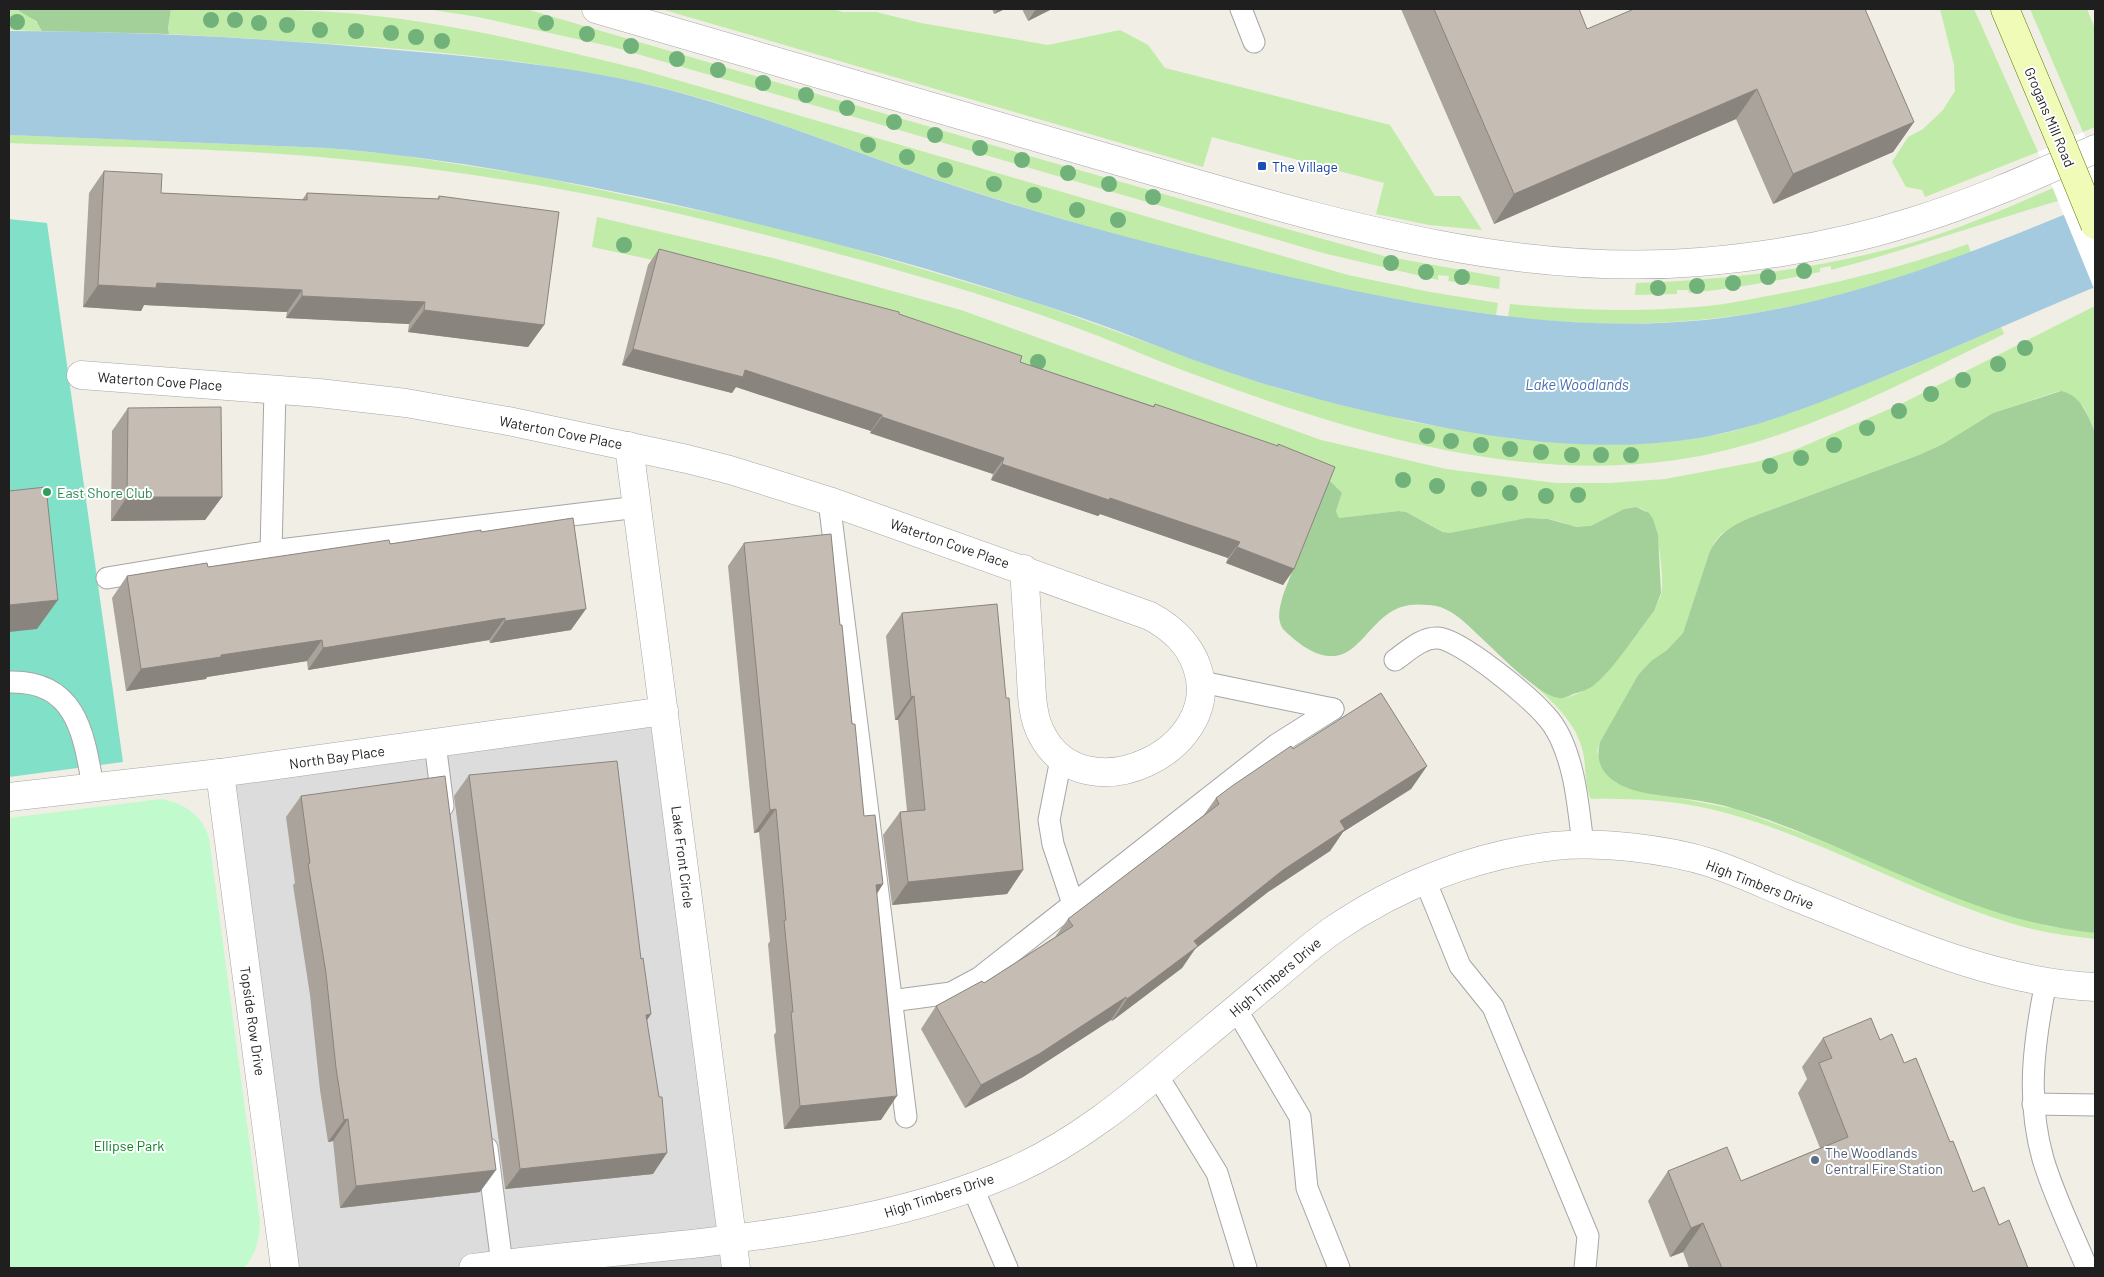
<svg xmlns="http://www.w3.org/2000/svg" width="2104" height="1277" font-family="Barlow,sans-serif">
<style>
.residential{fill:#dddcdc}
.grass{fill:#c1eba9}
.forest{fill:#a2d098}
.park{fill:#c1fbcd}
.pitch{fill:#81e1c8}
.water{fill:#a4cadf}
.pier{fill:#fff}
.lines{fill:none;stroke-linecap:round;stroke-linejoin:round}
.service-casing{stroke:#a6a6a6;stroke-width:23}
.pedestrian-casing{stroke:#a6a6a6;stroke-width:29}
.minor-casing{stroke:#a6a6a6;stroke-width:29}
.secondary-casing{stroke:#5d7a02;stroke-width:29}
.service{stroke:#fff;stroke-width:21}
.pedestrian{stroke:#fff;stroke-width:28}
.minor{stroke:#fff;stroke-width:28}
.secondary{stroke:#effbb7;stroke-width:28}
.secondary-bridge-casing{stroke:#5d7a02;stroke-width:29;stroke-linecap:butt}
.secondary-bridge{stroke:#effbb7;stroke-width:28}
.tree{fill:#71b27a}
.wall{fill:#a9a39b}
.shaded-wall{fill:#8a847e}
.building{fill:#c5bdb4;stroke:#8a847e}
.transit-dot{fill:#1a4fb4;stroke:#fff;stroke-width:2}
.leisure-dot{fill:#2e9e5b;stroke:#fff;stroke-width:2}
.service-dot{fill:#5c6f8a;stroke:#fff;stroke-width:2}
.labels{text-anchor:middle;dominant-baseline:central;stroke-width:4;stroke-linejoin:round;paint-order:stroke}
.street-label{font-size:14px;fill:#1f1f1f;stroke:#fff}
.transit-label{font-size:14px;fill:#164399;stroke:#fff;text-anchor:start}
.leisure-label{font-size:14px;fill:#27864d;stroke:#fff;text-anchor:start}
.park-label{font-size:14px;fill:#098122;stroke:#fff}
.service-label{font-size:14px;fill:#4e5e75;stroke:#fff;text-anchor:start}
.water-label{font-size:15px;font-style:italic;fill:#486fb1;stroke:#fff}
</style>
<rect width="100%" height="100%" fill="#f0eee5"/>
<path class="residential" d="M 664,711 L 736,1268 L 285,1268 L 220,773 Z"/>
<g class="grass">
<path d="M 9,9 C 22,9 36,19 42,31 L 9,30 Z"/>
<path d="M 171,9 C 246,9 320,8 394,18 C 477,29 558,49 639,69 L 1348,275 L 1430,292 L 1498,303 L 1496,315 C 1309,290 1124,241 944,182 C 849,151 756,111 659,87 C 499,50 333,44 169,34 L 168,28 Z"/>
<path d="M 427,9 L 526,9 L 1033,157 L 1287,229 L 1384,256 L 1500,277 L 1499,289 L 1448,281 L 1449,276 L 1438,275 L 1438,280 L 1323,253 L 613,47 L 478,17 Z"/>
<path d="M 661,9 L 832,9 L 843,12 L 876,12 L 921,23 L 1048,45 L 1120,30 L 1148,45 L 1165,68 L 1390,125 L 1435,196 L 1460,196 L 1482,230 L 1429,225 L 1376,214 L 1384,183 L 1212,137 L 1203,167 Z"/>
<path d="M 1940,9 L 1974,9 L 2038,152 L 1925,197 L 1922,190 L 1906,187 L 1892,162 L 1908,137 L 1923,129 L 1943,110 L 1955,91 L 1954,65 Z"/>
<path d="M 2030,9 L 2087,9 L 2095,29 L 2095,127 L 2083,132 Z"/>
<path d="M 9,135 L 327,148 L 392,154 L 535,176 L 724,216 L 814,237 L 1037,303 L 1243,377 L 1291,392 L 1413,422 L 1516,439 L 1648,443 L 1697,438 L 1730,432 L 1794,412 L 1906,368 L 2001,327 L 2004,334 C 1899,384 1793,443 1676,460 C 1515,483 1351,432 1201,377 C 1156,361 1112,340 1066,324 C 959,285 849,256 738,228 C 598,192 453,168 309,156 C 209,148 109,147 9,143 Z"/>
<path d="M 2053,188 L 2058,201 C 1982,223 1908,250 1831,270 L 1831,266 L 1820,268 L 1820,272 C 1776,281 1732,289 1689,293 L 1688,290 L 1677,290 L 1677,294 L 1635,295 L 1636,283 C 1731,280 1827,268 1918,241 C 1964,227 2009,207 2053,188 Z"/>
<path d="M 597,217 L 773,258 L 961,310 L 1321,440 L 1446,469 L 1556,483 L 1610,483 L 1665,479 L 1756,462 L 1797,449 L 1901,404 L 2095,306 L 2095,432 L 2084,407 L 2061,391 L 2056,392 L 1993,413 L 1943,444 L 1919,455 L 1757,515 L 1721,534 L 1714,543 L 1709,555 L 1683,633 L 1667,650 L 1651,661 L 1638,675 L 1600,742 L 1597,752 L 1615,782 L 1627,788 L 1735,809 L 1809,836 L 1984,907 L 2048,926 L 2095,933 L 2095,939 C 2066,936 2038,932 2010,923 C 1914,893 1827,842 1730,814 C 1685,801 1638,798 1591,799 C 1585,786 1586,771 1584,757 C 1579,726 1557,706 1535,686 L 1558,698 C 1568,699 1585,691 1593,685 C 1609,673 1655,614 1661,595 C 1665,583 1658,523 1649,514 C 1630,495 1611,521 1592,526 C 1576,531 1562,520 1547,519 C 1514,516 1483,531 1450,533 L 1444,532 L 1406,512 L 1399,511 L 1339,518 L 1336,511 L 1342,493 L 743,279 L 592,247 Z"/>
<path d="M 1968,244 L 1971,253 C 1928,268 1884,283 1840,295 C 1732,324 1619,330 1508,317 L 1510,304 C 1576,310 1641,313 1707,306 C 1727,304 1747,300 1767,296 C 1836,284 1902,267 1968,244 Z"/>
</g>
<g class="forest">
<path d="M 16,9 L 171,9 L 168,28 L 169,34 L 42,31 L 36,21 Z"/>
<path d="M 2061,391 C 2081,395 2087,414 2095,432 L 2095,933 C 1967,921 1856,845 1735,809 C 1720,804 1703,801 1687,799 C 1664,795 1634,795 1614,781 C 1600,771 1596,759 1600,742 L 1638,675 L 1651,661 L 1667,650 L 1683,633 L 1709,554 C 1718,532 1735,524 1757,515 L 1919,455 L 1943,444 L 1993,413 Z"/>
<path d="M 1328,479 L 1342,493 L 1336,511 L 1339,518 L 1399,511 L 1406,512 L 1443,532 L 1450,533 L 1527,518 L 1548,519 L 1577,527 L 1591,526 L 1624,509 L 1636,507 L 1649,513 L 1653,519 L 1658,535 L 1661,593 L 1654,611 C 1637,633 1614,669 1594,685 C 1588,690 1580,692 1573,694 C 1569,696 1563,699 1559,698 C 1538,696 1493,648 1476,633 C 1463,620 1447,605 1428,605 C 1419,604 1410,604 1401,607 C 1381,614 1370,633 1355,646 C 1331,669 1302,648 1283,629 C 1276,618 1280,607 1283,595 Z"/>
</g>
<path class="park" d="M 161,799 C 184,803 202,815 209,838 L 260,1222 C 259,1240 256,1255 244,1268 L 9,1268 L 9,818 Z"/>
<path class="pitch" d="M 9,219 L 47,223 L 123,762 L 9,777 Z"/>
<path class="water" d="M 9,31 C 134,31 260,38 385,49 C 478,57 571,65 662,88 C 756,112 845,149 937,180 C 1056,220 1178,252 1300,279 C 1435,309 1567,333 1705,320 C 1842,306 1969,254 2095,202 L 2095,287 C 2019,319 1943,353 1866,384 C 1811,406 1758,428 1699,438 C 1617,451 1534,444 1452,429 C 1383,416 1313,400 1246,378 C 1196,362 1148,342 1099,324 C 1058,309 1017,297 976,284 C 870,251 763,224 655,200 C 547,177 438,157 327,148 L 9,135 Z"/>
<path class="pier" d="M 2083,132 L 2095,161 L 2095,291 L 2038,152 Z"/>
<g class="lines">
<g class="service-casing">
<g id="service">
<path d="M 1241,9 L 1254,42"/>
<path d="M 829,501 L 906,1117"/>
<path d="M 271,551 L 275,390"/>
<path d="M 107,578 L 271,551 L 638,507"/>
<path d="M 1395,660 C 1408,651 1422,637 1438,638 C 1460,639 1530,697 1545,715 C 1551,721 1556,729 1560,737 C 1576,771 1578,807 1583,844"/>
<path d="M 9,682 C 77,680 84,735 93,787"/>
<path d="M 1202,682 L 1333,709"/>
<path d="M 435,743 L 443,806"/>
<path d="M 1061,759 L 1049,820 L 1053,844 L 1073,904"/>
<path d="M 1425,880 L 1460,966 L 1493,1007 L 1588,1236 L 1585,1268"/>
<path d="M 2046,982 C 2034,1041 2026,1099 2043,1159 C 2054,1196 2072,1232 2087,1268"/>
<path d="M 891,1001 L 951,993 L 979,978 L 1276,745 L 1333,709"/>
<path d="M 1236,1009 L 1300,1117 L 1307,1188 L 1339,1268"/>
<path d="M 1157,1075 L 1217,1173 L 1246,1268"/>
<path d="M 2033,1104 L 2095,1105"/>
<path d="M 487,1148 L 502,1264"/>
<path d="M 972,1186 L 1007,1268"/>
</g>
</g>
<g class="pedestrian-casing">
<path id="pedestrian" d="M 596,9 C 778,61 960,116 1142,168 C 1325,220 1508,278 1700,262 C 1772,256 1845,243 1914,221 C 1976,202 2036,175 2095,149"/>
</g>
<g class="minor-casing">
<g id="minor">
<path d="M 81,375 L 319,393 L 406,403 L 508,421 L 687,459 L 730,470 L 829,501 L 1150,616 C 1172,628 1189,643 1197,667 C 1226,749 1085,817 1042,735 C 1030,713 1032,685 1030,661 C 1028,630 1026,600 1024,569"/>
<path d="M 629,446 L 736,1268"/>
<path d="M 220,773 L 285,1268"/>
<path d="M 9,797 L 220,773 L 664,711"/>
<path d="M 473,1268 C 548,1258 625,1251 701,1243 C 808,1230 918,1214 1017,1169 C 1076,1142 1128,1100 1176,1059 C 1206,1034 1235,1010 1265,985 C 1287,967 1309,947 1333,930 C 1399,885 1475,855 1554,846 C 1599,841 1667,849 1711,863 C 1738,872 1766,885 1793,896 C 1890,934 1989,982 2095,987"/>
</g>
</g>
<g class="secondary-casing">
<path id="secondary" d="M 2005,9 L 2061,142"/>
</g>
<use href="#service" class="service"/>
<use href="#pedestrian" class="pedestrian"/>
<use href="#minor" class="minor"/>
<use href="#secondary" class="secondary"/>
<g class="secondary-bridge-casing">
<path id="secondary-bridge" d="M 2061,142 L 2095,225"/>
</g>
<use href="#secondary-bridge" class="secondary-bridge"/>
</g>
<g class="tree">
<circle cx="211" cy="20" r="8"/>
<circle cx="235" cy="20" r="8"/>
<circle cx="17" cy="22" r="8"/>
<circle cx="259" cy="23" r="8"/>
<circle cx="546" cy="23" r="8"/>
<circle cx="287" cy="25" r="8"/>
<circle cx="320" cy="30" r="8"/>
<circle cx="356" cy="31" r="8"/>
<circle cx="391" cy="33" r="8"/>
<circle cx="587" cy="34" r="8"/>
<circle cx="416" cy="37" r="8"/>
<circle cx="442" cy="41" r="8"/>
<circle cx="631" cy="46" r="8"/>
<circle cx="677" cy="59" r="8"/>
<circle cx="718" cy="70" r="8"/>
<circle cx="763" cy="83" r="8"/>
<circle cx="806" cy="95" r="8"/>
<circle cx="847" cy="108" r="8"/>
<circle cx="894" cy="122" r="8"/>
<circle cx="935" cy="135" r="8"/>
<circle cx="868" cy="145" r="8"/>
<circle cx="980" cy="148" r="8"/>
<circle cx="907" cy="157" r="8"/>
<circle cx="1022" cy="160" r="8"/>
<circle cx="945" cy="170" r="8"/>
<circle cx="1068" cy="173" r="8"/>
<circle cx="994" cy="184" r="8"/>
<circle cx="1109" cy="184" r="8"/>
<circle cx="1034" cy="195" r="8"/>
<circle cx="1153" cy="197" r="8"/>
<circle cx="1077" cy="210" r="8"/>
<circle cx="1118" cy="220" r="8"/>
<circle cx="624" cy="245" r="8"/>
<circle cx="1391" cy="263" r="8"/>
<circle cx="1804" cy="271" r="8"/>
<circle cx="1426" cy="272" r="8"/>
<circle cx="1462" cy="277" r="8"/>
<circle cx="1768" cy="277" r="8"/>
<circle cx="1733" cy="283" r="8"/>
<circle cx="1697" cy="286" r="8"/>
<circle cx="1658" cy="288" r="8"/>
<circle cx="2025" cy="348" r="8"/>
<circle cx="1038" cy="362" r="8"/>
<circle cx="1998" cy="364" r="8"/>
<circle cx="1963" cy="380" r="8"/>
<circle cx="1931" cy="394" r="8"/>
<circle cx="1899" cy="411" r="8"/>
<circle cx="1867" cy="428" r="8"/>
<circle cx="1427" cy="436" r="8"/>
<circle cx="1451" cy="441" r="8"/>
<circle cx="1481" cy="445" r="8"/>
<circle cx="1834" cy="445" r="8"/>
<circle cx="1510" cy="449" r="8"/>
<circle cx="1541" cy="452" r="8"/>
<circle cx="1572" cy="455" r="8"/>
<circle cx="1601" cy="455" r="8"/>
<circle cx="1631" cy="455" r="8"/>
<circle cx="1801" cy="458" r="8"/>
<circle cx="1770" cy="466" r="8"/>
<circle cx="1403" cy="480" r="8"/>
<circle cx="1437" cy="486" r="8"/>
<circle cx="1479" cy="489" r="8"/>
<circle cx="1510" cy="493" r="8"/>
<circle cx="1578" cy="495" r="8"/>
<circle cx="1546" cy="496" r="8"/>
</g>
<g class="wall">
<path d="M 992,9 L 1005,9 L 994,14 Z"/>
<path d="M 1022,9 L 1052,9 L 1028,21 Z"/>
<path d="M 1401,9 L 1579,9 L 1587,29 L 1914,122 L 1893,152 L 1773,204 L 1736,119 L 1494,224 Z"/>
<path d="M 104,171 L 161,193 L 302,200 L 307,193 L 437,199 L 439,196 L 544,325 L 528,347 L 408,332 L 409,324 L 286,318 L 287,312 L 144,305 L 141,311 L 83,307 L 89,193 Z"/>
<path d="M 659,249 L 899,314 L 1020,362 L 1153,406 L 1155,404 L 1294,569 L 1283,585 L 1226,563 L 1228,558 L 1100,514 L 1098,516 L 991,480 L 993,474 L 870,433 L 871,431 L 736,387 L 732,393 L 622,365 L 648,265 Z"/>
<path d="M 128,408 L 222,497 L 205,520 L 111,521 L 112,431 Z"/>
<path d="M 481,532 L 571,630 L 490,643 L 489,640 L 308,670 L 307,661 L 207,677 L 206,679 L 126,691 L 112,598 L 127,576 L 208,567 Z"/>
<path d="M 744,543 L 840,625 L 864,816 L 883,884 L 877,894 L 881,1120 L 784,1129 L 774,1035 L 776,1032 L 768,944 L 770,941 L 759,832 L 754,833 L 728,566 Z"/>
<path d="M 902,613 L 1023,870 L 1007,894 L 892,905 L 883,835 L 900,812 L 907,811 L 898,720 L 895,720 L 886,636 Z"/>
<path d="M 1293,749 L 1427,766 L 1411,789 L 1343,832 L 1330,851 L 1268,892 L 1195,949 L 1182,968 L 1112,1021 L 1111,1020 L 1023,1077 L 965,1108 L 921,1029 L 936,1006 L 984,983 L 1055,937 L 1068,919 L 1203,816 L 1216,798 Z"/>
<path d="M 469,775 L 641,959 L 651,1014 L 647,1020 L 653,1174 L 505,1189 L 454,796 Z"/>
<path d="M 301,796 L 480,1192 L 340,1208 L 333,1141 L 328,1142 L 320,1090 L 310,995 L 293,885 L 295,883 L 286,817 Z"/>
<path d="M 1823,1038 L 1880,1040 L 1904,1063 L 1950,1142 L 1973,1192 L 1999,1225 L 2028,1268 L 1689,1268 L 1683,1252 L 1670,1257 L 1648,1201 L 1668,1171 L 1741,1181 L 1820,1148 L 1798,1093 L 1807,1079 L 1802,1067 Z"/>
</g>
<g class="shaded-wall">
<path d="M 998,9 L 1005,9 L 994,14 Z"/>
<path d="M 1036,9 L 1052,9 L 1028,21 Z"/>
<path d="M 1757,89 L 1736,119 L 1494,224 L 1514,194 Z"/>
<path d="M 1914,122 L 1893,152 L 1773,204 L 1793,174 Z"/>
<path d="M 157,283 L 302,290 L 287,312 L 144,305 L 141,311 L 83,307 L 98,285 Z"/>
<path d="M 302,296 L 425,302 L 409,324 L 286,318 Z"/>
<path d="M 424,310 L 544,325 L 528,347 L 408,332 Z"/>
<path d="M 633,349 L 745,370 L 882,415 L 871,431 L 736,387 L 732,393 L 622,365 Z"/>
<path d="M 882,417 L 1004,458 L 993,474 L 870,433 Z"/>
<path d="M 1002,464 L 1110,498 L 1240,542 L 1228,558 L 1100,514 L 1098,516 L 991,480 Z"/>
<path d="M 127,497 L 222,497 L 205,520 L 111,521 Z"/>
<path d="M 1237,547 L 1294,569 L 1283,585 L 1226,563 Z"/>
<path d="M 58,600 L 37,629 L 9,632 L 9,605 Z"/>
<path d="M 586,609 L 571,630 L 490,643 L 505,621 Z"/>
<path d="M 505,618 L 489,640 L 308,670 L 323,648 Z"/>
<path d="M 322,640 L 307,661 L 207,677 L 206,679 L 126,691 L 141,669 L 221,655 Z"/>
<path d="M 914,696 L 898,720 L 895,720 L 911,697 Z"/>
<path d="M 1427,766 L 1411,789 L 1343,832 L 1330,851 L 1268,892 L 1195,949 L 1182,968 L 1112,1021 L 1127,999 L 1194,941 L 1283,870 L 1340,821 Z"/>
<path d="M 776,809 L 759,832 L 754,833 L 770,810 Z"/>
<path d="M 1023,870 L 1007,894 L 892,905 L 908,882 Z"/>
<path d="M 883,884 L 867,908 L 876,885 Z"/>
<path d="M 1126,997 L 1111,1020 L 1023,1077 L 965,1108 L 981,1085 Z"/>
<path d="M 651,1014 L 637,1035 L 646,1015 Z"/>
<path d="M 897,1096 L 881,1120 L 784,1129 L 800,1106 Z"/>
<path d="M 348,1119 L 333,1141 L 328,1142 L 344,1120 Z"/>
<path d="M 667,1153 L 653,1174 L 505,1189 L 520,1169 Z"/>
<path d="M 496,1170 L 480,1192 L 340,1208 L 356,1186 Z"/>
<path d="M 1703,1223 L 1683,1252 L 1670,1257 L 1691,1228 Z"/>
</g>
<g class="building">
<path d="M 1434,9 L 1579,9 L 1587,29 L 1634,9 L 1865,9 L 1914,122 L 1793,174 L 1757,89 L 1514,194 Z"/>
<path d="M 104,171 L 162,174 L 161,193 L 307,200 L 307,193 L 439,199 L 439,196 L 559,212 L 544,325 L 424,310 L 425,302 L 302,296 L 302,290 L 157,283 L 156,288 L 98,285 Z"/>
<path d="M 659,249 L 899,312 L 899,314 L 1022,356 L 1020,362 L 1154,407 L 1155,404 L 1278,446 L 1278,444 L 1335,467 L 1294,569 L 1237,547 L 1240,542 L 1110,498 L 1109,500 L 1002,464 L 1004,458 L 882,417 L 882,415 L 745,370 L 743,377 L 633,349 Z"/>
<path d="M 221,407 L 222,497 L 127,497 L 128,408 Z"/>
<path d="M 46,487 L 58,600 L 9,605 L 9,491 Z"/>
<path d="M 573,518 L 586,609 L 505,621 L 505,618 L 323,648 L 322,640 L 221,655 L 221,657 L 141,669 L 127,576 L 207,563 L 208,567 L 389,540 L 390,544 L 481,530 L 481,532 Z"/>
<path d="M 831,534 L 840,625 L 842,625 L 852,724 L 855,724 L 864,816 L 875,815 L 883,884 L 876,885 L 897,1096 L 800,1106 L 791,1012 L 793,1012 L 784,921 L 786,920 L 776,809 L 770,810 L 744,543 Z"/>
<path d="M 997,604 L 1006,698 L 1009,698 L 1023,870 L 908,882 L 900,812 L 925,810 L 914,696 L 911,697 L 902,613 Z"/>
<path d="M 1381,693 L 1427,766 L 1340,821 L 1345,829 L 1283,870 L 1194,941 L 1198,946 L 1127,999 L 1126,997 L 1039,1054 L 981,1085 L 936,1006 L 982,981 L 984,983 L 1073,926 L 1068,919 L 1219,804 L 1216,798 L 1232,786 L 1291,746 L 1293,749 Z"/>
<path d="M 617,761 L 641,959 L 643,958 L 651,1014 L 646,1015 L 659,1097 L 662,1097 L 667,1153 L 520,1169 L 469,775 Z"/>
<path d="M 445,776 L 496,1170 L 356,1186 L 348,1119 L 344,1120 L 336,1068 L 326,973 L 308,864 L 310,863 L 301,796 Z"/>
<path d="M 1871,1018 L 1880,1040 L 1892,1034 L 1904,1063 L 1916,1058 L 1950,1142 L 1953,1141 L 1973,1192 L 1984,1187 L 1999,1225 L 2009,1220 L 2028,1268 L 1722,1268 L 1703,1223 L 1691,1228 L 1668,1171 L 1727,1147 L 1741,1181 L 1848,1137 L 1819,1063 L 1832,1058 L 1823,1038 Z"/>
</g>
<rect class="transit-dot" x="1257" y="161" width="10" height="10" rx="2.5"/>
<circle class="leisure-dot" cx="47" cy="492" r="5"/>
<circle class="service-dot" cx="1815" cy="1160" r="5"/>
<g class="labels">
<g class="street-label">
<text transform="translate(2050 117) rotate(67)">Grogans Mill Road</text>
<text transform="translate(160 381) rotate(4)">Waterton Cove Place</text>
<text transform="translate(561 432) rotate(11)">Waterton Cove Place</text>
<text transform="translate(950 543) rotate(19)">Waterton Cove Place</text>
<text transform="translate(337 757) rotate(-8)">North Bay Place</text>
<text transform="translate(683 857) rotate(83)">Lake Front Circle</text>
<text transform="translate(1760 884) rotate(21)">High Timbers Drive</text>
<text transform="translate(1275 977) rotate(-40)">High Timbers Drive</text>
<text transform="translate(253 1021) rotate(82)">Topside Row Drive</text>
<text transform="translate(939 1195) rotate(-18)">High Timbers Drive</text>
</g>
<g class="transit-label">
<text x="1272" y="166">The Village</text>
</g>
<g class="leisure-label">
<text x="57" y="492">East Shore Club</text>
</g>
<g class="park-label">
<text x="129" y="1145">Ellipse Park</text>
</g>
<g class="service-label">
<text x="1825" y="1152">The Woodlands<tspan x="1825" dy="16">Central Fire Station</tspan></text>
</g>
<g class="water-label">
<text x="1577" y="384">Lake Woodlands</text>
</g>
</g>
<rect width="2104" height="1277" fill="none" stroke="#1f1f1f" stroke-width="20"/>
</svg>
